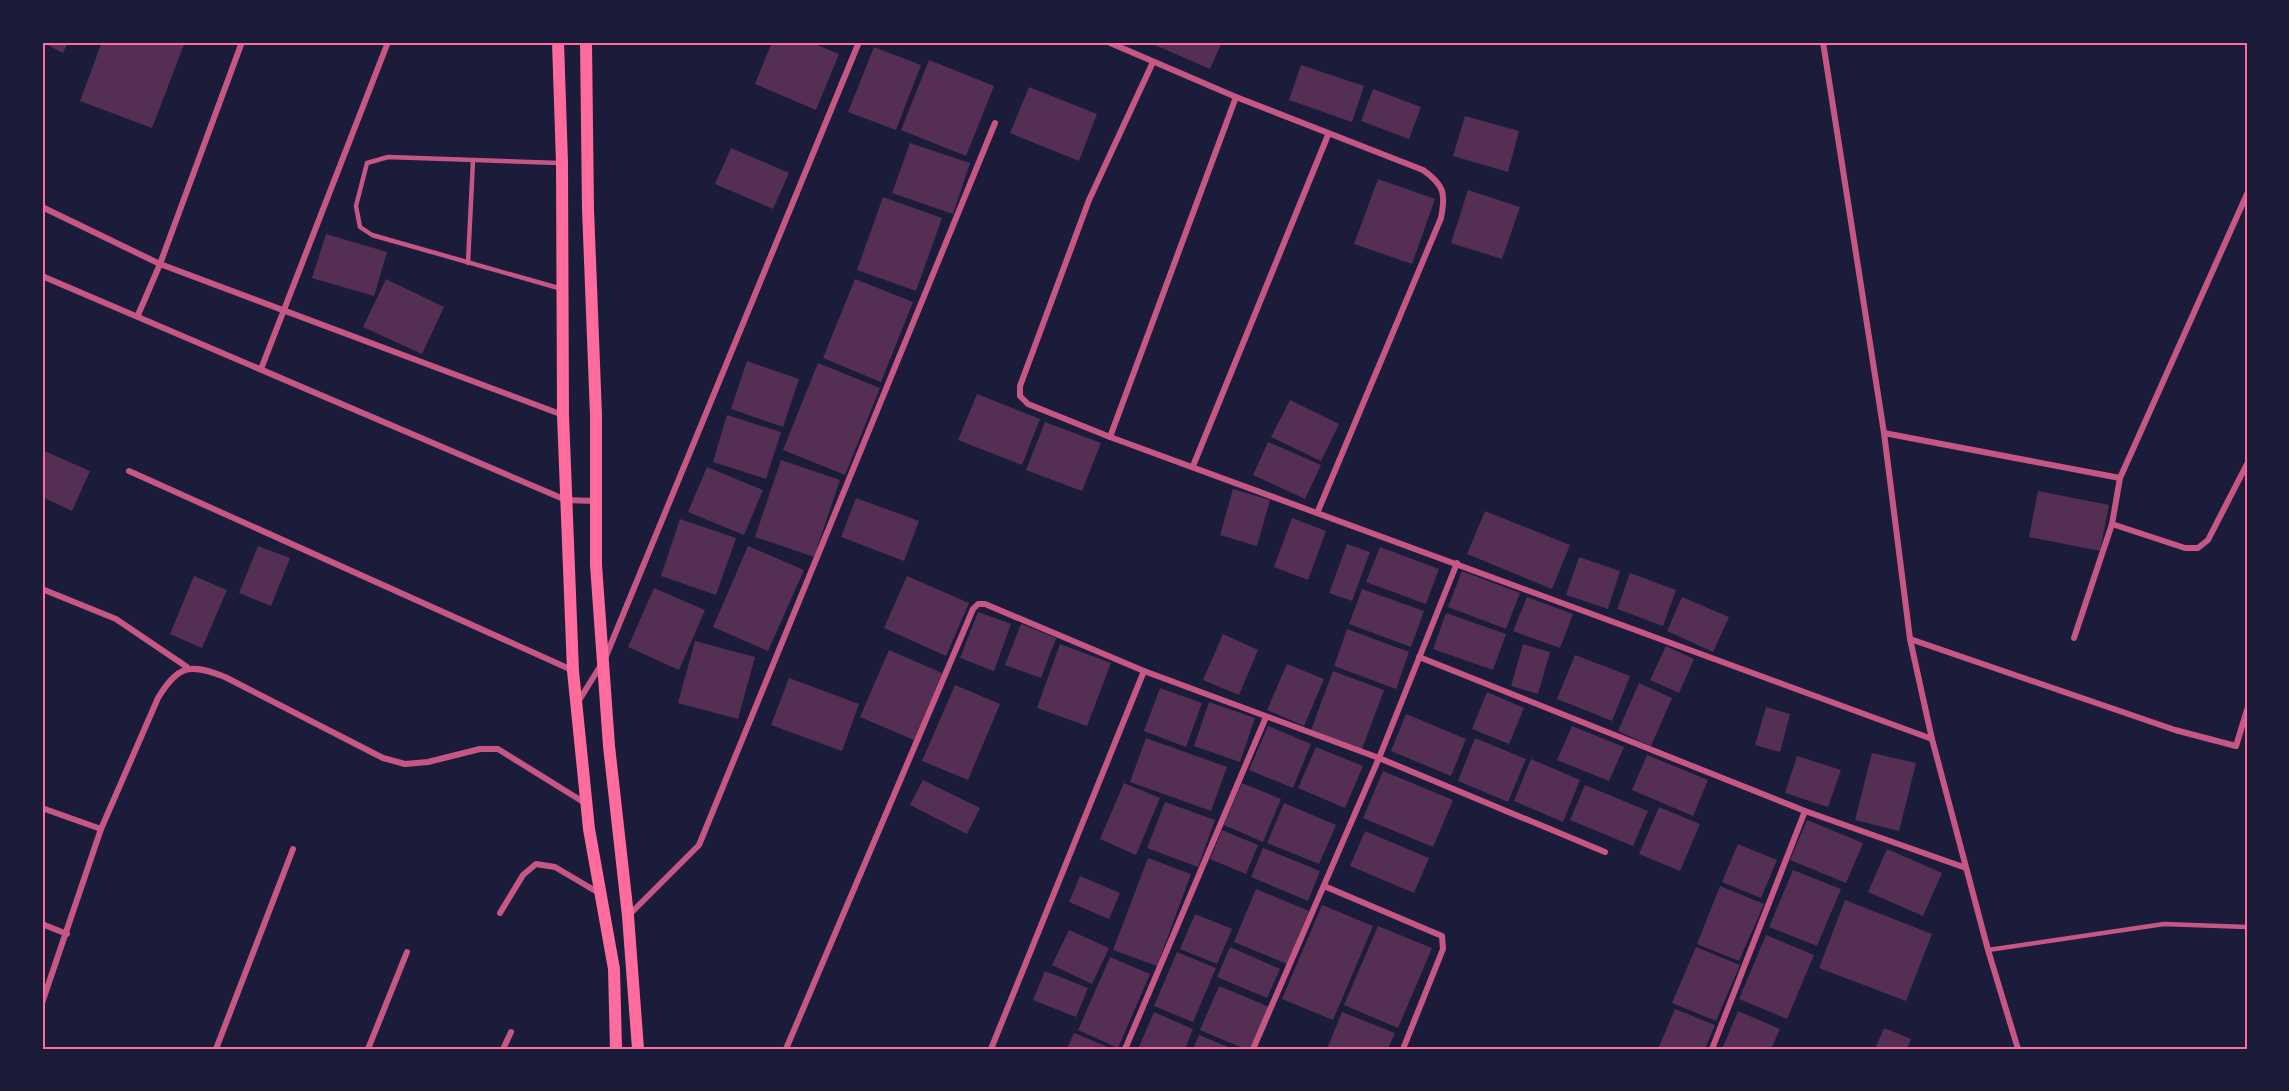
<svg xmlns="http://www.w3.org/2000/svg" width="2289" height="1091" font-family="'Alegreya Sans',sans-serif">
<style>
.building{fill:#542f53}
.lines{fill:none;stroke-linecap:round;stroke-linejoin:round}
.service{stroke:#c65784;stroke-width:4.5}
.minor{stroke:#c65784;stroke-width:6}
.secondary{stroke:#ff6b9d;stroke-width:12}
.neatline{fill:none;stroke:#ff6b9d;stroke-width:2}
</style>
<rect width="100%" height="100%" fill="#1b1b3a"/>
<g class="building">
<path d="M 42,42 L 68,42 L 63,53 Z"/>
<path d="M 102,42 L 185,42 L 152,128 L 80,101 Z"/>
<path d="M 772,42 L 810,42 L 839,54 L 816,110 L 755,84 Z"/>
<path d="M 1148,42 L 1222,42 L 1210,69 Z"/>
<path d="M 874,47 L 921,65 L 896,130 L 848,112 Z"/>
<path d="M 929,60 L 994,86 L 966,156 L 901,130 Z"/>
<path d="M 1301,65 L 1364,86 L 1352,122 L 1289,100 Z"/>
<path d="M 1029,87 L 1097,114 L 1079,161 L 1010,133 Z"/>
<path d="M 1373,89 L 1421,107 L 1409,139 L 1361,121 Z"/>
<path d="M 1465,116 L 1519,131 L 1508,172 L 1453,156 Z"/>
<path d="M 910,143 L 970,163 L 953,214 L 892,193 Z"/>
<path d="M 731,148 L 789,173 L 773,209 L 715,184 Z"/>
<path d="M 1378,179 L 1435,199 L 1412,264 L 1354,244 Z"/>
<path d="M 1468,190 L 1520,207 L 1502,259 L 1451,243 Z"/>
<path d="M 883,197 L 942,218 L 916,291 L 857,270 Z"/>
<path d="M 326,234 L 387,252 L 374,296 L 312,278 Z"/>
<path d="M 386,279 L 444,307 L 422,354 L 363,327 Z"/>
<path d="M 855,279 L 913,302 L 881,382 L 823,358 Z"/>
<path d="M 747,361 L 799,379 L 783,427 L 731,409 Z"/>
<path d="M 818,363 L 880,388 L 845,475 L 783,450 Z"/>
<path d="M 977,394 L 1040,419 L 1022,465 L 958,440 Z"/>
<path d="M 1290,400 L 1339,424 L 1321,461 L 1271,437 Z"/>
<path d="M 727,415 L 781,432 L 766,479 L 713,462 Z"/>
<path d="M 1045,422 L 1101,443 L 1082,491 L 1026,470 Z"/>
<path d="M 1268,442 L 1321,465 L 1305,499 L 1253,475 Z"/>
<path d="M 42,450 L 90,471 L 72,511 L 42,497 Z"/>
<path d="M 781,460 L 840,480 L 814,557 L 755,537 Z"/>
<path d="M 707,467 L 763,490 L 744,535 L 688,512 Z"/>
<path d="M 1233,489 L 1270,500 L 1257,546 L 1220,535 Z"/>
<path d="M 2038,491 L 2109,505 L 2100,551 L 2029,537 Z"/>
<path d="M 856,498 L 919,521 L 904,561 L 841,537 Z"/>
<path d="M 1485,511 L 1570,545 L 1552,589 L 1467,554 Z"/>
<path d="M 1292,518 L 1326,531 L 1308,580 L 1274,567 Z"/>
<path d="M 680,519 L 736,538 L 716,595 L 661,576 Z"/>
<path d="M 1347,544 L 1370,552 L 1352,601 L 1329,593 Z"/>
<path d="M 258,546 L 290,558 L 271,606 L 239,593 Z"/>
<path d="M 748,546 L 804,570 L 768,651 L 713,627 Z"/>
<path d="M 1380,547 L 1439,569 L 1426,604 L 1366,582 Z"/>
<path d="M 1579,557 L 1620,571 L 1608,609 L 1566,595 Z"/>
<path d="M 1462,571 L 1520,593 L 1506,629 L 1448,607 Z"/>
<path d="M 1630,573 L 1676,590 L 1663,626 L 1617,609 Z"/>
<path d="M 194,576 L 227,590 L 202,648 L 170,634 Z"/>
<path d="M 907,576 L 969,603 L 946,656 L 884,628 Z"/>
<path d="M 654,588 L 705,610 L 679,670 L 628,647 Z"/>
<path d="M 1362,589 L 1424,611 L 1411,647 L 1349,624 Z"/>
<path d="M 1527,597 L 1573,614 L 1560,648 L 1513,631 Z"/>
<path d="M 1682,597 L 1729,617 L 1713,652 L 1667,631 Z"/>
<path d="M 978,612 L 1011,624 L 994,671 L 960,658 Z"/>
<path d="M 1446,613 L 1506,634 L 1493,670 L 1433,649 Z"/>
<path d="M 1021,624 L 1056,638 L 1041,678 L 1005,665 Z"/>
<path d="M 1347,629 L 1409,652 L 1396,689 L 1334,666 Z"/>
<path d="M 1223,634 L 1258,650 L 1239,695 L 1203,680 Z"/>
<path d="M 695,641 L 755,657 L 738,719 L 678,703 Z"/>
<path d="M 1060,644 L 1111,663 L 1087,726 L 1037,708 Z"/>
<path d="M 1523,644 L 1550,652 L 1538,694 L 1511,686 Z"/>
<path d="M 1666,646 L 1694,659 L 1679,693 L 1650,680 Z"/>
<path d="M 889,650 L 942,673 L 914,740 L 860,717 Z"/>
<path d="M 1575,655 L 1630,676 L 1612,721 L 1557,699 Z"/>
<path d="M 1287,664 L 1324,679 L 1304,726 L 1267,710 Z"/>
<path d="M 1333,671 L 1384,690 L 1362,749 L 1311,730 Z"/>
<path d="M 789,678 L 859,704 L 842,751 L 771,725 Z"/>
<path d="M 1639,683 L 1672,698 L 1651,746 L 1618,731 Z"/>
<path d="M 955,685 L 1000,704 L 968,780 L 922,761 Z"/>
<path d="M 1160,688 L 1202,703 L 1186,747 L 1144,731 Z"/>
<path d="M 1487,692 L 1524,708 L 1509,744 L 1472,729 Z"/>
<path d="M 1209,702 L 1255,718 L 1240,762 L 1194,746 Z"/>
<path d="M 1766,707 L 1790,714 L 1780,752 L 1755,745 Z"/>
<path d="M 1406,714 L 1466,739 L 1451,776 L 1391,751 Z"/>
<path d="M 1268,726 L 1311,744 L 1293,788 L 1249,770 Z"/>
<path d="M 1572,726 L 1624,747 L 1609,781 L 1557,760 Z"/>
<path d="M 1146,738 L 1227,767 L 1211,811 L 1130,782 Z"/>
<path d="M 1475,738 L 1526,759 L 1508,802 L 1458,781 Z"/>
<path d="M 1316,747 L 1363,766 L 1345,808 L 1298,788 Z"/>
<path d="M 1872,753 L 1916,763 L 1899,831 L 1855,820 Z"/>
<path d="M 1647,755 L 1708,780 L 1693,816 L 1632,790 Z"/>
<path d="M 1797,756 L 1841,770 L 1828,807 L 1785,793 Z"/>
<path d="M 1531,759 L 1580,780 L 1563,822 L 1514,801 Z"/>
<path d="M 1383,771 L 1453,800 L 1433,847 L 1363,818 Z"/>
<path d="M 923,780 L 980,808 L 967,834 L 910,805 Z"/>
<path d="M 1124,783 L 1160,798 L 1136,855 L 1100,839 Z"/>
<path d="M 1242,783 L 1281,799 L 1263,842 L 1224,825 Z"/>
<path d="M 1585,785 L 1648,811 L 1633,846 L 1570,820 Z"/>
<path d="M 1165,802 L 1215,820 L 1198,867 L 1147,848 Z"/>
<path d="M 1284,803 L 1336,825 L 1319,864 L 1267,843 Z"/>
<path d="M 1659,807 L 1700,824 L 1680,871 L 1639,854 Z"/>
<path d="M 1807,820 L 1863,843 L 1846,883 L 1790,860 Z"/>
<path d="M 1222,830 L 1258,845 L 1246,874 L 1210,859 Z"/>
<path d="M 1365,831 L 1429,858 L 1414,893 L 1350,866 Z"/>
<path d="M 1738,844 L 1777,860 L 1761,898 L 1722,882 Z"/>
<path d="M 1263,848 L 1320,871 L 1308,901 L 1251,877 Z"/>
<path d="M 1887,849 L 1942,873 L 1923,916 L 1868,892 Z"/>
<path d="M 1148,858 L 1191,874 L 1157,966 L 1113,950 Z"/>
<path d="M 1793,870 L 1841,889 L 1817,946 L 1769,927 Z"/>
<path d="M 1080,876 L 1120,893 L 1109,919 L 1069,902 Z"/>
<path d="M 1720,886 L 1764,904 L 1739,961 L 1697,944 Z"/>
<path d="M 1256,889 L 1309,911 L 1287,964 L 1234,942 Z"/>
<path d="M 1845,900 L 1932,934 L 1906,1001 L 1819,968 Z"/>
<path d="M 1322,905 L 1373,926 L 1333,1020 L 1282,999 Z"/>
<path d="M 1195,914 L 1232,929 L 1217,964 L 1180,949 Z"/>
<path d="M 1378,926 L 1432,948 L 1398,1028 L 1344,1005 Z"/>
<path d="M 1069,930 L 1109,948 L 1092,984 L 1052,965 Z"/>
<path d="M 1766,935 L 1814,955 L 1787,1019 L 1739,999 Z"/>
<path d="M 1230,947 L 1280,969 L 1267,998 L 1217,977 Z"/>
<path d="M 1696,947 L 1740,965 L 1716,1021 L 1672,1003 Z"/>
<path d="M 1177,952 L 1216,968 L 1193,1022 L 1154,1006 Z"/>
<path d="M 1110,957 L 1150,974 L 1118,1048 L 1078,1030 Z"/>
<path d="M 1045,971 L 1088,988 L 1076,1017 L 1033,1000 Z"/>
<path d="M 1219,986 L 1270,1007 L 1253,1049 L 1245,1049 L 1200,1030 Z"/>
<path d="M 1675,1009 L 1715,1025 L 1705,1049 L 1658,1049 Z"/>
<path d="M 1738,1011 L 1780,1029 L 1771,1049 L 1722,1049 Z"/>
<path d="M 1154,1012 L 1193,1029 L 1185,1049 L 1138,1049 Z"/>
<path d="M 1342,1012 L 1395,1033 L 1388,1049 L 1327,1049 Z"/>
<path d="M 1884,1028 L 1911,1039 L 1907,1049 L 1875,1049 Z"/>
<path d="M 1074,1033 L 1113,1049 L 1067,1049 Z"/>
<path d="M 1199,1035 L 1233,1049 L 1193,1049 Z"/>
</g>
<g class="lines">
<g class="service">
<path d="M 559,163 L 388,157 L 367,163 L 356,206 L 360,227 L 372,235 L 562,289"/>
<path d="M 468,263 L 473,160"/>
<path d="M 1988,950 L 2164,924 L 2247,927"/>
</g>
<g class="minor">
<path d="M 1108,42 L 1236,97 L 1423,170 C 1444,185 1446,193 1441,218 L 1318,511"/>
<path d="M 1823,42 L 1884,433 L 1910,639 L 1932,739 L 1988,950 L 2018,1049"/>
<path d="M 1153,62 L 1089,200 L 1020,386 L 1020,396 L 1028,404 L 1110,437 L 1932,739"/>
<path d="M 42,207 L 160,264 L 563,415"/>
<path d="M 42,276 L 566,500 L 595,501"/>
<path d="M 138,315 L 160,264 L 242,42"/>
<path d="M 261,369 L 388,42"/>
<path d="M 1884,433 L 2120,478"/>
<path d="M 1110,437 L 1236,97"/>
<path d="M 1193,466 L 1328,135"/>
<path d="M 129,471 L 572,670"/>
<path d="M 2112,524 L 2185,548 L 2198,548 L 2208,540 L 2247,464"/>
<path d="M 42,589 L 116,619 L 187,667"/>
<path d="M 2074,638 L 2112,524 L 2120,478 L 2247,194"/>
<path d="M 1910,639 L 2175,730 L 2236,746 L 2247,710"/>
<path d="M 606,656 L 859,42"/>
<path d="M 1419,657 L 1805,811 L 1966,868"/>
<path d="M 578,702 L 601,665"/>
<path d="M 42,808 L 101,829"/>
<path d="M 1324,886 L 1442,936 L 1443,949 L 1403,1049"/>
<path d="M 500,913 L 523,875 L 536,864 L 555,867 L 599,893"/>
<path d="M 629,915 L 699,845 L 995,123"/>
<path d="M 42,924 L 67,934"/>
<path d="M 42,1003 L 101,829 L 158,698 C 178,665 190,663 225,677 L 383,758 L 405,764 L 428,762 L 480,749 L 498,749 L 585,803"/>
<path d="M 216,1049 L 293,849"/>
<path d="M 368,1049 L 407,952"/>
<path d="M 503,1049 L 511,1032"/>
<path d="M 786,1049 L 973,609 L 978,604 L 985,604 L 1144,671 L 1379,758 L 1605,852"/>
<path d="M 991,1049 L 1144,671"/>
<path d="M 1125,1049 L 1266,717"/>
<path d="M 1253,1049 L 1379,758 L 1457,563"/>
<path d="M 1712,1049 L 1805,811"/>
</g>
<g class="secondary">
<path d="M 558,42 L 562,163 L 563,415 L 573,671 L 589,829 L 614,969 L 616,1049"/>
<path d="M 586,42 L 588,209 L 596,415 L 596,565 L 609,746 L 628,916 L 638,1049"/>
</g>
</g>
<rect width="2289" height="1091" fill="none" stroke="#1b1b3a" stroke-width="87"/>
<rect x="44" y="44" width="2202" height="1004" class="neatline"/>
</svg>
